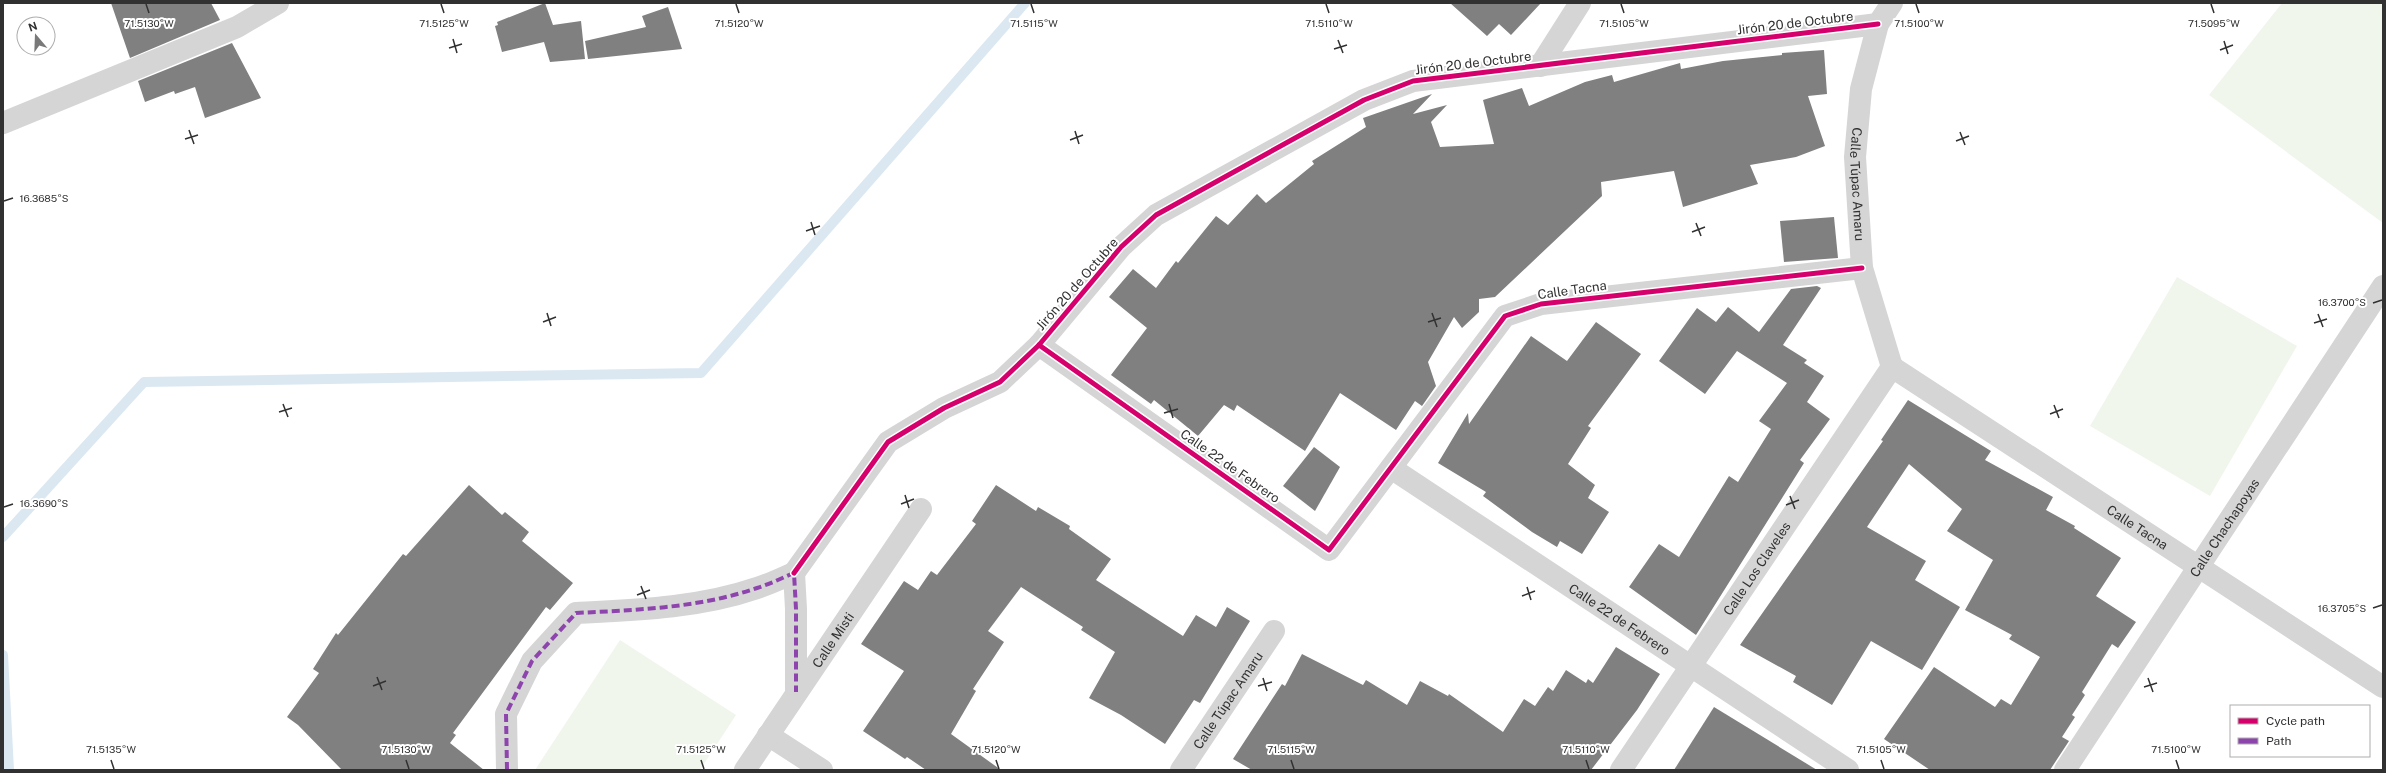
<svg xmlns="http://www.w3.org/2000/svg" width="2386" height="773" font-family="'Public Sans',sans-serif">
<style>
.green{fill:#f1f6ed}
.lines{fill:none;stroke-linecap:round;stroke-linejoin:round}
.stream{stroke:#dbe8f2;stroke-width:10}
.building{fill:#808080}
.minor{stroke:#d5d5d5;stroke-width:22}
.quiet{stroke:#8e44ad;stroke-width:4;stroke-dasharray:8 4;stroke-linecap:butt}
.cycleway-casing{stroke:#fff;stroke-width:8}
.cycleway{stroke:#d6006c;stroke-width:5}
.ticks{fill:none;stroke:#313131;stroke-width:1.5}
.labels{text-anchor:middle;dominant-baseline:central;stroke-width:4;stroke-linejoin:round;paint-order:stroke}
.street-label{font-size:13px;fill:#313131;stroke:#fff}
.ticks-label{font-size:10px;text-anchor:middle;fill:#313131;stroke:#fff;stroke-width:4;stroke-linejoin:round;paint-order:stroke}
</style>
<rect width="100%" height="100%" fill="#fff"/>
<g class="green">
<path d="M 2282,3 L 2383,3 L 2383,223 L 2209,95 Z"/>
<path d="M 2177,277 L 2297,346 L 2210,496 L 2090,426 Z"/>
<path d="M 620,640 L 736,715 L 700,770 L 535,770 Z"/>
</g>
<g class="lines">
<g class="stream">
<path d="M 3,537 L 144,382 L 701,373 L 1025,3"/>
<path d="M 3,655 L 9,770"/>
</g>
</g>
<g class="building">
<path d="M 111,3 L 211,3 L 220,20 L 130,58 Z"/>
<path d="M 545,3 L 553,25 L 581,21 L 585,59 L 550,62 L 544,42 L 502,52 L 495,26 L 498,25 L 497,22 Z"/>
<path d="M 1450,3 L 1541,3 L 1511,35 L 1499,24 L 1487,36 Z"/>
<path d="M 668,7 L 682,49 L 588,59 L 585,41 L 646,27 L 642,16 Z"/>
<path d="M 232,43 L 261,98 L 205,118 L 195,87 L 175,94 L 174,91 L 145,102 L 138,81 Z"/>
<path d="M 1824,50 L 1827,94 L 1808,96 L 1825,146 L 1796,157 L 1750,165 L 1758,184 L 1683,207 L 1674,171 L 1601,182 L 1602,196 L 1495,297 L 1479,299 L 1479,312 L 1462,328 L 1454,317 L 1428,362 L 1436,386 L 1422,406 L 1415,401 L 1396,430 L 1340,393 L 1305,451 L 1237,405 L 1234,411 L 1224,405 L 1198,436 L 1154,400 L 1151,404 L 1111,375 L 1147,328 L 1109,297 L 1133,269 L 1156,288 L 1176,261 L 1178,263 L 1216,216 L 1228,225 L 1257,194 L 1266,203 L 1314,164 L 1312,161 L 1366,127 L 1363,118 L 1432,94 L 1413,114 L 1447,105 L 1431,122 L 1440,147 L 1494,144 L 1483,100 L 1522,88 L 1529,106 L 1585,82 L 1612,75 L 1614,82 L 1680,63 L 1681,69 L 1723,61 L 1782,55 L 1782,53 Z"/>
<path d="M 1834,217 L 1838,258 L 1784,262 L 1780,221 Z"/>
<path d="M 1817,286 L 1821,288 L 1783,345 L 1807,360 L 1804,363 L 1824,376 L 1807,402 L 1830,419 L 1800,460 L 1804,463 L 1696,635 L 1629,587 L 1659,544 L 1679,557 L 1729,476 L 1738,482 L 1771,429 L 1759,421 L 1787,383 L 1737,351 L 1705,394 L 1659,361 L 1697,308 L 1716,322 L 1728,307 L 1759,332 L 1791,289 Z"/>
<path d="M 1596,322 L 1641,354 L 1588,426 L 1591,428 L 1568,464 L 1595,485 L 1588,498 L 1609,512 L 1582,554 L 1560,541 L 1557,547 L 1532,532 L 1483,496 L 1486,492 L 1438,463 L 1468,413 L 1469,424 L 1531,336 L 1567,361 Z"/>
<path d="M 1908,400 L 1991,451 L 1985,460 L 2053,497 L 2046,510 L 2075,526 L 2074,528 L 2121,558 L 2096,596 L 2136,622 L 2118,648 L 2112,644 L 2082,692 L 2085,695 L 2072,715 L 2075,717 L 2062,737 L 2069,741 L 2050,770 L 1930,770 L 1884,739 L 1934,667 L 1995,707 L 2001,699 L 2011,705 L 2040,657 L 2009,639 L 2012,635 L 1965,610 L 1993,560 L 1947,531 L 1962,509 L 1909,464 L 1867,527 L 1926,561 L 1915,580 L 1960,607 L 1922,670 L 1871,641 L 1832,705 L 1793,682 L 1796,676 L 1740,645 L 1883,441 L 1881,440 Z"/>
<path d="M 1314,447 L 1340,467 L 1315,511 L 1283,486 Z"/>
<path d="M 469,485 L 502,515 L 505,512 L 529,532 L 522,541 L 573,583 L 550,610 L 546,607 L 453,733 L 456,735 L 450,743 L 484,770 L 342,770 L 298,725 L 287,717 L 319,673 L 313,669 L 336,633 L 338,635 L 403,554 L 406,556 Z"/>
<path d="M 996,485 L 1036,511 L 1038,507 L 1070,526 L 1069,529 L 1111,559 L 1096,580 L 1183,636 L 1196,615 L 1216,627 L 1227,607 L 1250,621 L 1200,703 L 1194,700 L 1165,744 L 1121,715 L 1089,698 L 1115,652 L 1081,630 L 1083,627 L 1021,587 L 988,631 L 1004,642 L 973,689 L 976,691 L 951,734 L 1001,770 L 926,770 L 907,757 L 905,759 L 863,731 L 904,671 L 861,644 L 904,581 L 918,590 L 931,571 L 937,575 L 976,524 L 972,521 Z"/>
<path d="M 1616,647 L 1660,674 L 1637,710 L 1591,770 L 1252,770 L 1233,759 L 1282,684 L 1285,686 L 1302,654 L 1363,685 L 1366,680 L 1407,705 L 1420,681 L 1448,696 L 1449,694 L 1503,732 L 1524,699 L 1535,706 L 1548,687 L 1553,691 L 1566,670 L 1586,683 L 1588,679 L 1593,683 Z"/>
<path d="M 1714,707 L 1817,770 L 1674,770 Z"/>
</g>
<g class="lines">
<g class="minor">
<path id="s1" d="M 1892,3 L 1878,24 L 1861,89 L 1855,157 L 1862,268 L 1892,367"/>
<path d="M 1540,66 L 1580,3"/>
<path d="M 3,123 L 237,27 L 278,3"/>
<path d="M 1039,345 L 1329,550 L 1505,316 L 1541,304 L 1862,268"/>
<path id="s2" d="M 1892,367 L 2383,687"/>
<path id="s3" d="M 1391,468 L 1848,770"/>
<path d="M 794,573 L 888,442 L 944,408 L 1000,382 L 1039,345 L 1121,247 L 1156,215 L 1364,100 L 1413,81 L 1878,24"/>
<path d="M 768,735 L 822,770"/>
<path d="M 507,770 L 506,714 L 532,661 L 576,613 C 636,610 699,608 757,588 C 770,584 782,578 794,573 L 796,609 L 796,692"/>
<path id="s4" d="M 745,770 L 921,509"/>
<path id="s5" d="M 1181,770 L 1274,631"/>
<path id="s6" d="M 1621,770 L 1892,367"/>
<path id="s7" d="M 2065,770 L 2383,286"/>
</g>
<path class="quiet" d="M 507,770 L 506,714 L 532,661 L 576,613 C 636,610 699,608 757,588 C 770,584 782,578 794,573 L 796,609 L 796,692"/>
<g class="cycleway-casing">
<g id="cycleway">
<path d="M 1039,345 L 1329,550 L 1505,316 L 1541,304 L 1862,268"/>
<path d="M 794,573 L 888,442 L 944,408 L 1000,382 L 1039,345 L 1121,247 L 1156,215 L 1364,100 L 1413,81 L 1878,24"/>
</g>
</g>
<use href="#cycleway" class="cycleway"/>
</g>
<path class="ticks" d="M 146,4 L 149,13M 441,4 L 444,13M 736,4 L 739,13M 1031,4 L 1034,13M 1326,4 L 1329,13M 1621,4 L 1624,13M 1916,4 L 1919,13M 2211,4 L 2214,13M 453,39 L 457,53M 1338,40 L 1343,53M 2224,41 L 2228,54M 449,48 L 462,44M 1334,49 L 1347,45M 2220,50 L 2233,45M 189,130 L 194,144M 1075,131 L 1079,144M 1960,132 L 1965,145M 185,139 L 198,135M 1070,140 L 1083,135M 1956,141 L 1969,136M 4,201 L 13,198M 811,222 L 815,235M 1696,223 L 1701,236M 806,231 L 820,226M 1692,232 L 1705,227M 2373,303 L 2382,300M 547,313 L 551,326M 1432,313 L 1437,327M 2318,314 L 2323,327M 543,322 L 556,317M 1428,322 L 1441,318M 2314,323 L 2327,319M 283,404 L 288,417M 1169,404 L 1173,418M 2054,405 L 2059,418M 279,412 L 292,408M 1164,413 L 1178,409M 2050,414 L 2063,409M 905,495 L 909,508M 1790,496 L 1795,509M 901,504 L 914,499M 1786,505 L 1799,500M 4,507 L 13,504M 641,586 L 646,599M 1527,587 L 1531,600M 637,595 L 650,590M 1522,596 L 1535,591M 2373,608 L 2382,605M 377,677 L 382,690M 1263,678 L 1267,691M 2148,678 L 2153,692M 373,686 L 386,681M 1258,686 L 1272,682M 2144,687 L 2157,683M 111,760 L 114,769M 406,760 L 409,769M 701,760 L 704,769M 996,760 L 999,769M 1291,760 L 1294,769M 1586,760 L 1589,769M 1881,760 L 1884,769M 2176,760 L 2179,769"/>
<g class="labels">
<g class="street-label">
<text transform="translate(1795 23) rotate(-7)">Jirón 20 de Octubre</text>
<text transform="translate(1473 63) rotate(-7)">Jirón 20 de Octubre</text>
<text stroke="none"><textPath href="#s1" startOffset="188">Calle Túpac Amaru</textPath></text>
<text transform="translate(1077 284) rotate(-49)">Jirón 20 de Octubre</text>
<text transform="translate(1572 290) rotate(-8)">Calle Tacna</text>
<text transform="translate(1230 466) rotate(35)">Calle 22 de Febrero</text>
<text stroke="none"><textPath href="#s2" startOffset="293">Calle Tacna</textPath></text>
<text stroke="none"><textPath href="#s7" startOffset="290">Calle Chachapoyas</textPath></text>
<text stroke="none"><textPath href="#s6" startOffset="243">Calle Los Claveles</textPath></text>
<text stroke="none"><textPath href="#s3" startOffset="274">Calle 22 de Febrero</textPath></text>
<text stroke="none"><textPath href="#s4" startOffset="157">Calle Misti</textPath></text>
<text stroke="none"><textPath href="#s5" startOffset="84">Calle Túpac Amaru</textPath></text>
</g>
</g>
<g class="ticks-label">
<text x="1329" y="27">71.5110°W</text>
<text x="2214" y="27">71.5095°W</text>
<text x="149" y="27">71.5130°W</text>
<text x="444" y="27">71.5125°W</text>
<text x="739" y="27">71.5120°W</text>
<text x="1034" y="27">71.5115°W</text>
<text x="1624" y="27">71.5105°W</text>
<text x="1919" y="27">71.5100°W</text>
<text x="44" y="202">16.3685°S</text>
<text x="2342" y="306">16.3700°S</text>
<text x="44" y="507">16.3690°S</text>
<text x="2342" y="612">16.3705°S</text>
<text x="111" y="753">71.5135°W</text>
<text x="406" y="753">71.5130°W</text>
<text x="701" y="753">71.5125°W</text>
<text x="996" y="753">71.5120°W</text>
<text x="1291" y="753">71.5115°W</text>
<text x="1586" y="753">71.5110°W</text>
<text x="1881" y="753">71.5105°W</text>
<text x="2176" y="753">71.5100°W</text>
</g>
<rect width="2386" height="773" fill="none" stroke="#313131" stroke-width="8"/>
<rect x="2230" y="705" width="140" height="52" fill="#ffffff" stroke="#adadad"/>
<rect x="2238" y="718" width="20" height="6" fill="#d6006c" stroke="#adadad"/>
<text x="2266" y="725" font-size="12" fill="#313131">Cycle path</text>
<rect x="2238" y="738" width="20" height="6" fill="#8e44ad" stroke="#adadad"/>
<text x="2266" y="745" font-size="12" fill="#313131">Path</text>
<g transform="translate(36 36) rotate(341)"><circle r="19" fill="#ffffff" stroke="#adadad"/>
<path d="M0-3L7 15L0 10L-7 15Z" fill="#797979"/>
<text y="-6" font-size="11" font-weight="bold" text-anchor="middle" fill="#313131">N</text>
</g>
</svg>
